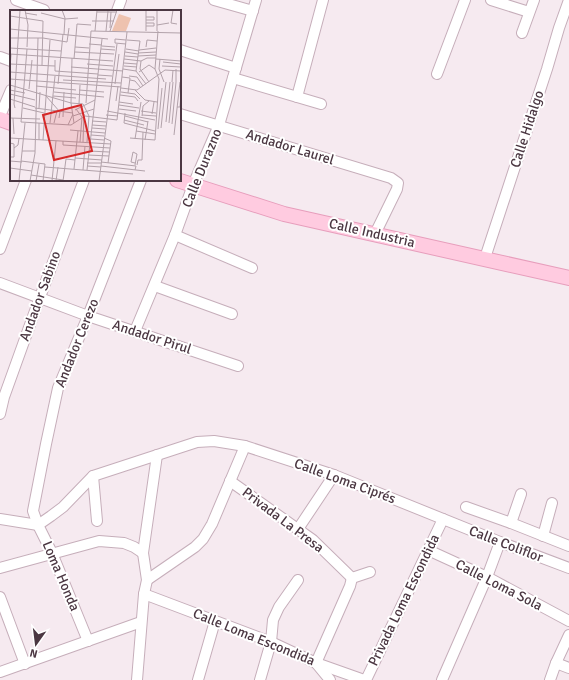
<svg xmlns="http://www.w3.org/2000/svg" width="569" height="680" font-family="Signika,sans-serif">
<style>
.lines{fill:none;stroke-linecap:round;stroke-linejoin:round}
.street-casing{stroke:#c6aeba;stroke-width:12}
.secondary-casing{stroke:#e79ebc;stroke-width:16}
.street{stroke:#fff;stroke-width:10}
.secondary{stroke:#ffcbe0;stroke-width:14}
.labels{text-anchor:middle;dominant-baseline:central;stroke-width:4;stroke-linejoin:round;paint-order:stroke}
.street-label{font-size:14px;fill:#4b3742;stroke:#fff}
.inset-road{fill:none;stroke:#b2a2aa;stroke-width:1}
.view{fill:#d62828;fill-opacity:0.15;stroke:#d62828;stroke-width:2}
.inset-edge{fill:none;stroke:#4b3742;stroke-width:2}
</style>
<rect width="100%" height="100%" fill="#f6eaf0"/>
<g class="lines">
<g class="street-casing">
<g id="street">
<path d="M 16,0 L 44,10"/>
<path d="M 214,0 L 253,11"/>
<path d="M 491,0 L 529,12"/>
<path d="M 117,11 L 121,0"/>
<path d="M 522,33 L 534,0"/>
<path d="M 180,50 L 236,68"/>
<path d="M 0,57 L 11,61"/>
<path d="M 437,74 L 465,0"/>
<path d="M 233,78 L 321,104"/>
<path d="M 297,97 L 323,0"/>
<path d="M 180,114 L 391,178 L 398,183 L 397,189 L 375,234"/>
<path d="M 0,116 L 11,90"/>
<path d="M 175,235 L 252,268"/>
<path d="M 0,249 L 26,180"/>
<path d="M 485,258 L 547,69 L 559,28 L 569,0"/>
<path d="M 0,283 L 88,316 L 238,366"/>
<path d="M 155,286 L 232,314"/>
<path d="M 135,331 L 175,235 L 193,185 L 219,125 L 256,0"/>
<path d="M 0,414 L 4,397 L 40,297 L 84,180"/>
<path d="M 93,476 L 97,521"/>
<path d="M 230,481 L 313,540 L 352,578"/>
<path d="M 466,507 L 511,523 L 569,546"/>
<path d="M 0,519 L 38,525 L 51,516 L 63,507 L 93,476 L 197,442 L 214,441 L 245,446 L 334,475 L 500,542 L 569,568"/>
<path d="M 511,523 L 521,494"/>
<path d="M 298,529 L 334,475"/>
<path d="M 543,536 L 552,503"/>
<path d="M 428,550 L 487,577 L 569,621"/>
<path d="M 0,568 L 99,541 L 124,543 L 134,547 L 143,553"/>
<path d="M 352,578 L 370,572"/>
<path d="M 147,580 L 195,547 L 203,539 L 212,524 L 245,446"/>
<path d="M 144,594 L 271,642 L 316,663 L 364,680"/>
<path d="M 0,597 L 25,664"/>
<path d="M 88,641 L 52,553 L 38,525 L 33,511 L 46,444 L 58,388 L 88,316 L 141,180"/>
<path d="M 556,663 L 569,668"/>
<path d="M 0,672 L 141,622"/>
<path d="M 137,680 L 144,594 L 147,580 L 143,553 L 157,455"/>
<path d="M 198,680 L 215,621"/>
<path d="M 260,680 L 271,642 L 273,620 L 279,607 L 298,580"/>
<path d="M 330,680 L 316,663 L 350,586 L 352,578"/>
<path d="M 366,680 L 443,519"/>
<path d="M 442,680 L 487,577 L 500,542"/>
<path d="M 550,680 L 556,663 L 569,635"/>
</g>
</g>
<g class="secondary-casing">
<g id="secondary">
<path d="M 0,119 L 11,123"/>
<path d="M 177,180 L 284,214 L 569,278"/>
</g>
</g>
<use href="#street" class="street"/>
<use href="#secondary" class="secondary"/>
</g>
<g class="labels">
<g class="street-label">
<text transform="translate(527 129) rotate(-72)">Calle Hidalgo</text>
<text transform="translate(290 147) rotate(17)">Andador Laurel</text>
<text transform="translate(202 168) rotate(-68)">Calle Durazno</text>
<text transform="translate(372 233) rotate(13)">Calle Industria</text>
<text transform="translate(40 296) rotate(-70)">Andador Sabino</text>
<text transform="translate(152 337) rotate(18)">Andador Pirul</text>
<text transform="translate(77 343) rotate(-68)">Andador Cerezo</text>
<text transform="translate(345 481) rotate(20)">Calle Loma Ciprés</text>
<text transform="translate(283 520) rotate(37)">Privada La Presa</text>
<text transform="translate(506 544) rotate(21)">Calle Coliflor</text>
<text transform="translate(61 576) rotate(67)">Loma Honda</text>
<text transform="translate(499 585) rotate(27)">Calle Loma Sola</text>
<text transform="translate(404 600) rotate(-64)">Privada Loma Escondida</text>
<text transform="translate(254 637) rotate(22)">Calle Loma Escondida</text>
</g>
</g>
<g transform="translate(10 10)">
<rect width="171" height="171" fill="#f6eaf0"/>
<path d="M 109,4 L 121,8 L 116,21 L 102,21 Z" fill="#eec2af"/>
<path class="inset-road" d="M 15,0 L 18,15 L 17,37M 52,0 L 55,8 L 54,24M 136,0 L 136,21M 147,0 L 147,21M 163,0 L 161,13 L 167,14M 87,2 L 107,2M 15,3 L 27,5M 31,3 L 55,9 L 68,8M 0,6 L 33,11 L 32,55M 136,7 L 144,7 L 144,10 L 136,10M 82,11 L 104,11M 136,13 L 144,13 L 144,16 L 136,16M 147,15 L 159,13M 100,18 L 101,2M 0,19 L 98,29M 85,21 L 87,0M 96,21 L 98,1M 100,21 L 107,0M 0,28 L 33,28 L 57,32 L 59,18M 116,30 L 105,29 L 105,33 L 116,34M 117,30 L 130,31 L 126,61 L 136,74M 79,34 L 92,35M 92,36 L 105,37M 65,37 L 79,38M 136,37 L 137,30 L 147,31M 0,38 L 51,41M 17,39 L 11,112 L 61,115 L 75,106 L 107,110 L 117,22M 91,39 L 105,40M 116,39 L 129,41M 129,40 L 146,38M 65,42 L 104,44M 115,42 L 128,44M 128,43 L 146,42M 0,44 L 103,51M 115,46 L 128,47M 128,46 L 146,45M 62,48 L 61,93 L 64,113M 64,49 L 67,14 L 81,15M 114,49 L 131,51 L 137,48 L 146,48M 146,49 L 171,51M 150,49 L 149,59 L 154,72M 45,50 L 45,61 L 88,64M 131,51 L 130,59 L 139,72M 153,52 L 171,54M 114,53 L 127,54M 0,54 L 45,56M 77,54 L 103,56M 114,56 L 127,57M 152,56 L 171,57M 61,57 L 113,61M 0,58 L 1,44M 113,59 L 126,61M 0,62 L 96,69M 129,62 L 139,55 L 145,59M 88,65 L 102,66M 119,66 L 127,67 L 133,76M 112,67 L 120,68 L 118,83M 0,69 L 111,77M 53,70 L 111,73M 120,70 L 125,71 L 131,78M 162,72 L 163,60M 166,72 L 166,59M 48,74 L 53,24M 105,74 L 109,44M 0,75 L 61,93 L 73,94 L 79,106 L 77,132M 26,76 L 66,80M 111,78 L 127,80 L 155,60 L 171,61M 19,79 L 22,50M 0,80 L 15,83M 69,80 L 94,82M 125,80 L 135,90 L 147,92M 44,82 L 94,87M 111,82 L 125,84 L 130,89M 0,83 L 0,102M 0,84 L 25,90M 110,85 L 125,87 L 128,91M 36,86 L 50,102 L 49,108M 43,86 L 66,88M 0,89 L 25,97M 106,91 L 108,76M 109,92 L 123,94M 76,93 L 81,21 L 171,23M 69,94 L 70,75M 109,95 L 129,98M 167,97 L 170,97 L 171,84M 5,98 L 4,94 L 10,0M 13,98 L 34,103M 25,98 L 63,103M 29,98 L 30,82M 66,99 L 72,107 L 70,132M 109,99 L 126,101M 65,100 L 85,90M 97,101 L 145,110M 131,101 L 146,103M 115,103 L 114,113 L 145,121M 142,104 L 144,92M 96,105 L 108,106M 132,105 L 146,106M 63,106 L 84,99M 115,106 L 138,112M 132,106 L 133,96 L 139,91M 53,107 L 54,82M 0,108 L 30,109M 3,108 L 4,124M 0,110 L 0,164M 114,110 L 134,115M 82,111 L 96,112M 156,112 L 160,72M 40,113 L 45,66M 44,113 L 47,101M 159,113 L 163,72M 162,114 L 166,72M 58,115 L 63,104M 82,115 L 96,116M 82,118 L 95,119M 151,118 L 156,72M 148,119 L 152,78M 60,120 L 95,123M 126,121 L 145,124M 81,125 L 94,126M 164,125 L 170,72M 0,128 L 101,134M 94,128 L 101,131 L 98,153M 120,128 L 145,130 L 149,69 L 145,59 L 148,21M 81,129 L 94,130M 125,129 L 131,92M 29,130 L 29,113M 33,130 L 40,30M 135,130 L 138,111M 53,131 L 53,135 L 100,138M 73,132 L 74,104M 0,133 L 4,134 L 4,147 L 0,147M 4,138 L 8,135 L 9,128M 12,141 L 25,141M 79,141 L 99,142M 78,145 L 99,146M 65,148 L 92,150M 0,151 L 12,152M 11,151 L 35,154 L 33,171M 91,152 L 126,156 L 125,160M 77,153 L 91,153M 125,155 L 127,144 L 123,142 L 121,152 L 125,153M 127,155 L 128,150 L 132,150 L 133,122M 77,156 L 91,157M 91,156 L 135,161M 35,157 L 123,164M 0,158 L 22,161M 64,159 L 68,121M 73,160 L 75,136M 77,160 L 92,29M 21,165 L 53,170M 9,171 L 15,113M 20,171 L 25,143 L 28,28M 26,171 L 29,154M 42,171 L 46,131M 46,171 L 48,157M 53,171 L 56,149 L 65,150M 89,171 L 107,34"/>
<path class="view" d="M 71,95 L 82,141 L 44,150 L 33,105 Z"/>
<rect width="171" height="171" class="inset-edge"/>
</g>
<g transform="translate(36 644) rotate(194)" stroke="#ffffff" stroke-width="3" paint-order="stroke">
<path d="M0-3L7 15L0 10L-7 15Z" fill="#4b3742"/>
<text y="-6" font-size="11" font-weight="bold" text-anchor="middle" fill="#4b3742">N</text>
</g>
</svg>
